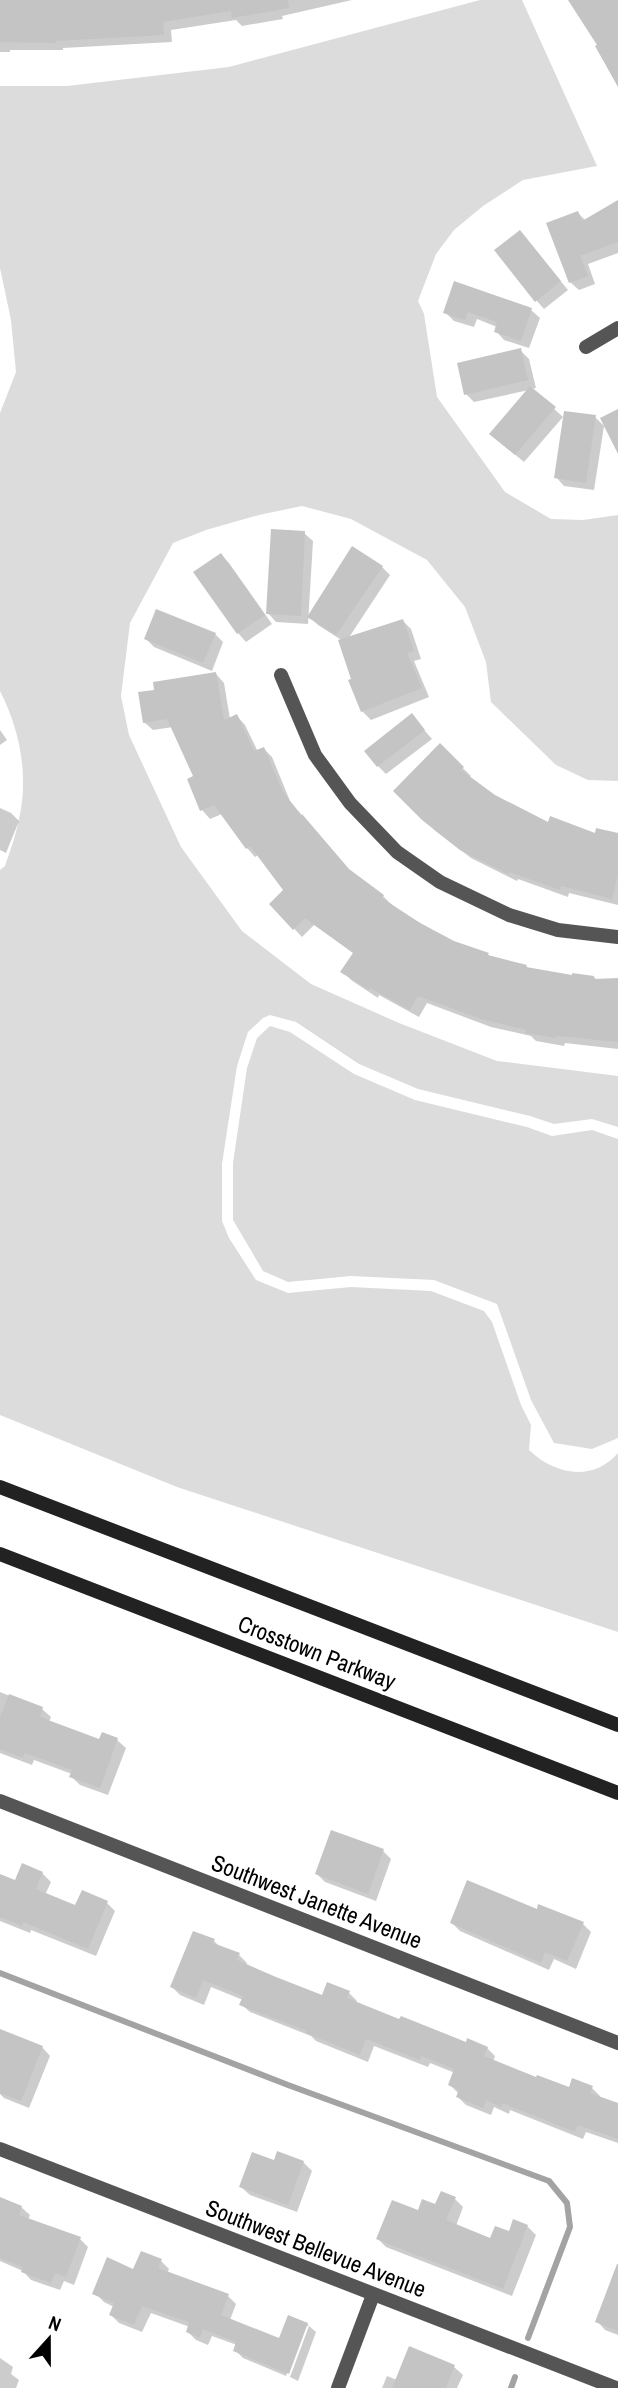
<svg xmlns="http://www.w3.org/2000/svg" width="618" height="2388" font-family="'Archivo Narrow',sans-serif">
<style>
.green{fill:#dcdcdc}
.shadow{fill:#0003}
.lines{fill:none;stroke-linecap:round;stroke-linejoin:round}
.stream{stroke:#a3a3a3;stroke-width:6}
.building{fill:#c4c4c4}
.street{stroke:#555;stroke-width:14}
.secondary{stroke:#222;stroke-width:14}
.labels{text-anchor:middle;dominant-baseline:central;stroke-width:7;stroke-linejoin:round;paint-order:stroke}
.street-label{font-size:23px;fill:#000;stroke:#fff}
</style>
<rect width="100%" height="100%" fill="#fff"/>
<g class="green">
<path d="M 480,0 L 522,0 L 597,166 L 523,180 L 483,206 L 454,230 L 436,254 L 418,301 L 424,314 L 437,397 L 505,492 L 551,519 L 583,520 L 618,515 L 618,781 L 588,780 L 556,765 L 491,702 L 486,662 L 465,607 L 427,560 L 351,519 L 302,506 L 259,515 L 206,530 L 173,543 L 130,623 L 121,696 L 129,735 L 181,847 L 242,931 L 311,984 L 399,1023 L 497,1061 L 618,1076 L 618,1127 L 592,1119 L 554,1124 L 530,1116 L 418,1089 L 359,1064 L 296,1022 L 270,1015 L 263,1018 L 248,1032 L 237,1066 L 222,1164 L 222,1221 L 229,1238 L 256,1280 L 288,1293 L 351,1287 L 431,1291 L 484,1311 L 492,1322 L 521,1405 L 531,1425 L 529,1450 C 555,1475 593,1482 618,1453 L 618,1632 L 177,1487 L 0,1415 L 0,870 L 5,866 C 10,851 16,835 19,819 C 29,776 20,730 0,691 L 0,413 L 16,372 L 11,320 L 0,268 L 0,86 L 67,86 L 229,67 Z"/>
<path d="M 270,1026 L 290,1032 L 354,1074 L 415,1100 L 527,1127 L 552,1136 L 592,1130 L 618,1139 L 618,1438 L 592,1449 L 554,1443 L 531,1400 L 497,1304 L 434,1280 L 351,1276 L 288,1282 L 263,1271 L 233,1220 L 233,1163 L 247,1068 L 257,1038 Z"/>
</g>
<g class="shadow">
<path d="M 0,0 L 352,0 L 282,16 L 283,19 L 242,26 L 236,20 L 171,30 L 172,42 L 63,48 L 63,50 L 10,50 L 10,52 L 0,52 Z"/>
<path d="M 618,202 L 618,253 L 588,264 L 595,284 L 579,290 L 570,282 L 578,213 L 586,221 Z"/>
<path d="M 520,232 L 568,290 L 544,309 L 536,300 Z"/>
<path d="M 531,310 L 540,318 L 529,348 L 504,340 L 496,331 L 497,327 L 477,319 L 474,327 L 454,321 L 445,312 Z"/>
<path d="M 520,350 L 529,359 L 536,388 L 532,389 L 563,417 L 524,462 L 500,442 L 529,390 L 474,402 L 466,394 Z"/>
<path d="M 595,417 L 604,426 L 594,490 L 564,486 L 556,477 Z"/>
<path d="M 304,533 L 313,541 L 308,624 L 276,622 L 268,613 Z"/>
<path d="M 221,555 L 229,563 L 272,624 L 246,642 L 238,633 Z"/>
<path d="M 382,567 L 390,575 L 348,639 L 403,621 L 411,629 L 421,659 L 414,661 L 429,697 L 371,720 L 362,711 L 343,641 L 318,625 L 309,616 Z"/>
<path d="M 215,634 L 223,642 L 212,671 L 154,647 L 146,639 Z"/>
<path d="M 216,674 L 224,683 L 230,719 L 237,716 L 245,725 L 258,752 L 264,749 L 272,757 L 290,801 L 351,873 L 383,896 L 392,905 L 391,906 L 453,942 L 488,955 L 491,958 L 526,966 L 530,970 L 573,977 L 594,977 L 597,980 L 618,979 L 618,1049 L 565,1043 L 564,1046 L 536,1041 L 531,1036 L 491,1027 L 427,1003 L 419,1017 L 379,995 L 378,998 L 351,980 L 343,971 L 355,954 L 314,925 L 302,937 L 271,904 L 285,890 L 258,855 L 255,857 L 247,848 L 222,814 L 210,819 L 202,810 L 189,780 L 196,777 L 173,727 L 153,730 L 144,722 Z"/>
<path d="M 412,716 L 432,739 L 386,774 L 378,766 Z"/>
<path d="M 0,730 L 7,740 L 0,745 Z"/>
<path d="M 440,746 L 471,776 L 469,778 L 494,797 L 549,824 L 596,835 L 618,835 L 618,905 L 569,893 L 568,897 L 518,879 L 517,881 L 471,858 L 433,829 Z"/>
<path d="M 0,808 L 11,813 L 19,821 L 6,853 L 0,850 Z"/>
<path d="M 0,1692 L 42,1709 L 51,1717 L 49,1722 L 100,1741 L 103,1734 L 117,1740 L 126,1748 L 108,1795 L 80,1785 L 71,1776 L 72,1774 L 34,1760 L 32,1765 L 0,1753 Z"/>
<path d="M 383,1851 L 391,1859 L 376,1901 L 325,1882 L 317,1874 Z"/>
<path d="M 42,1873 L 51,1882 L 45,1895 L 76,1908 L 107,1903 L 115,1911 L 96,1956 L 31,1930 L 30,1933 L 0,1921 L 0,1876 L 16,1882 Z"/>
<path d="M 538,1911 L 583,1924 L 591,1932 L 576,1969 L 554,1959 L 549,1970 L 460,1931 L 452,1923 Z"/>
<path d="M 214,1941 L 221,1948 L 239,1955 L 247,1963 L 246,1966 L 323,1997 L 349,1993 L 357,2001 L 356,2004 L 467,2044 L 487,2048 L 495,2056 L 493,2062 L 570,2090 L 592,2088 L 600,2096 L 599,2099 L 618,2105 L 618,2143 L 586,2132 L 583,2139 L 510,2110 L 509,2114 L 494,2107 L 491,2115 L 466,2105 L 458,2097 L 459,2094 L 450,2085 L 455,2073 L 430,2063 L 428,2067 L 374,2046 L 368,2062 L 316,2041 L 311,2036 L 250,2012 L 241,2004 L 243,2000 L 211,1987 L 204,2005 L 180,1995 L 172,1987 Z"/>
<path d="M 0,2031 L 42,2047 L 50,2056 L 29,2108 L 4,2098 L 0,2094 Z"/>
<path d="M 275,2162 L 303,2162 L 312,2171 L 297,2212 L 250,2195 L 241,2187 Z"/>
<path d="M 455,2199 L 463,2207 L 456,2226 L 491,2240 L 527,2226 L 536,2235 L 512,2296 L 386,2247 L 378,2239 L 436,2206 Z"/>
<path d="M 0,2203 L 21,2207 L 30,2215 L 28,2220 L 80,2239 L 88,2247 L 74,2285 L 64,2281 L 60,2290 L 31,2280 L 23,2271 L 0,2261 Z"/>
<path d="M 161,2261 L 169,2269 L 167,2274 L 228,2296 L 236,2304 L 230,2320 L 280,2341 L 307,2324 L 309,2326 L 305,2326 L 286,2376 L 243,2358 L 235,2350 L 237,2345 L 212,2336 L 208,2345 L 196,2340 L 188,2332 L 190,2327 L 151,2313 L 142,2332 L 119,2323 L 111,2315 L 114,2307 L 104,2302 L 96,2294 L 134,2271 Z"/>
<path d="M 618,2271 L 618,2335 L 605,2330 L 597,2321 Z"/>
<path d="M 309,2326 L 316,2332 L 298,2381 L 290,2377 Z"/>
<path d="M 0,2358 L 13,2367 L 11,2374 L 19,2380 L 16,2388 L 0,2388 Z"/>
<path d="M 454,2367 L 463,2375 L 457,2388 L 382,2388 L 387,2376 L 397,2380 Z"/>
</g>
<g class="lines">
<g class="stream">
<path d="M 0,1973 L 288,2085 L 549,2181 L 567,2203 L 570,2227 L 528,2338"/>
<path d="M 511,2388 L 515,2377"/>
</g>
</g>
<g class="building">
<path d="M 0,0 L 288,0 L 289,8 L 232,18 L 231,11 L 163,22 L 164,35 L 56,41 L 56,43 L 0,42 Z"/>
<path d="M 568,0 L 618,0 L 618,87 L 595,46 L 597,45 Z"/>
<path d="M 618,200 L 618,242 L 580,256 L 588,276 L 569,283 L 546,223 L 578,211 L 582,221 Z"/>
<path d="M 520,230 L 561,281 L 535,302 L 494,250 Z"/>
<path d="M 454,281 L 532,308 L 521,341 L 494,332 L 497,322 L 468,312 L 465,320 L 443,313 Z"/>
<path d="M 521,348 L 528,380 L 464,395 L 457,363 Z"/>
<path d="M 530,386 L 556,407 L 515,455 L 489,434 Z"/>
<path d="M 618,409 L 618,454 L 600,418 Z"/>
<path d="M 564,411 L 596,415 L 586,483 L 554,478 Z"/>
<path d="M 271,529 L 305,531 L 301,616 L 266,614 Z"/>
<path d="M 352,546 L 383,566 L 336,635 L 307,617 Z"/>
<path d="M 221,553 L 265,615 L 237,634 L 193,572 Z"/>
<path d="M 156,609 L 216,633 L 203,663 L 144,639 Z"/>
<path d="M 403,619 L 414,651 L 407,653 L 422,688 L 361,712 L 348,680 L 351,679 L 338,640 Z"/>
<path d="M 216,672 L 224,720 L 237,714 L 254,751 L 264,747 L 282,790 L 301,816 L 302,814 L 349,869 L 384,895 L 382,898 L 420,923 L 454,941 L 489,953 L 488,955 L 527,965 L 526,967 L 572,975 L 572,973 L 594,976 L 594,979 L 618,978 L 618,1042 L 557,1036 L 556,1038 L 525,1033 L 526,1030 L 481,1019 L 418,996 L 410,1010 L 370,988 L 369,990 L 340,972 L 353,953 L 305,918 L 293,930 L 269,904 L 283,890 L 250,846 L 246,849 L 214,805 L 200,811 L 187,779 L 193,776 L 167,719 L 143,723 L 138,692 L 154,690 L 153,682 Z"/>
<path d="M 412,713 L 425,730 L 377,767 L 364,751 Z"/>
<path d="M 440,743 L 464,767 L 461,770 L 495,795 L 548,822 L 550,816 L 595,833 L 596,828 L 618,833 L 618,874 L 612,899 L 561,886 L 560,890 L 509,872 L 508,874 L 460,850 L 422,820 L 393,791 Z"/>
<path d="M 9,1694 L 43,1707 L 40,1717 L 99,1739 L 102,1732 L 118,1738 L 100,1788 L 69,1777 L 72,1770 L 25,1753 L 23,1758 L 0,1749 L 0,1717 Z"/>
<path d="M 331,1830 L 384,1849 L 368,1894 L 315,1874 Z"/>
<path d="M 22,1863 L 43,1872 L 36,1889 L 75,1905 L 82,1890 L 108,1901 L 88,1949 L 23,1922 L 22,1926 L 0,1917 L 0,1874 L 15,1880 Z"/>
<path d="M 467,1880 L 537,1909 L 538,1904 L 584,1922 L 567,1961 L 545,1952 L 541,1963 L 450,1923 Z"/>
<path d="M 193,1931 L 215,1939 L 213,1943 L 240,1953 L 237,1960 L 276,1977 L 322,1995 L 327,1982 L 350,1991 L 347,1998 L 399,2019 L 401,2016 L 466,2042 L 467,2038 L 488,2047 L 484,2056 L 536,2077 L 537,2075 L 569,2087 L 572,2078 L 593,2086 L 590,2093 L 618,2103 L 618,2139 L 578,2125 L 575,2132 L 502,2103 L 501,2107 L 486,2100 L 483,2108 L 456,2097 L 459,2090 L 448,2085 L 454,2069 L 422,2056 L 420,2060 L 366,2039 L 360,2055 L 306,2033 L 307,2031 L 239,2005 L 243,1996 L 203,1980 L 196,1998 L 170,1987 Z"/>
<path d="M 0,2029 L 43,2046 L 21,2101 L 0,2093 Z"/>
<path d="M 277,2151 L 304,2161 L 288,2205 L 239,2187 L 252,2152 L 274,2160 Z"/>
<path d="M 441,2191 L 456,2197 L 446,2220 L 490,2238 L 495,2226 L 509,2231 L 513,2219 L 528,2225 L 503,2289 L 376,2239 L 392,2200 L 418,2210 L 422,2199 L 435,2204 Z"/>
<path d="M 0,2197 L 22,2206 L 19,2215 L 81,2237 L 66,2277 L 55,2273 L 51,2283 L 21,2272 L 23,2267 L 0,2258 Z"/>
<path d="M 141,2251 L 162,2259 L 158,2268 L 229,2294 L 221,2315 L 279,2338 L 288,2315 L 308,2323 L 289,2374 L 233,2351 L 236,2342 L 203,2329 L 200,2338 L 186,2332 L 189,2322 L 142,2306 L 134,2325 L 109,2315 L 114,2303 L 92,2294 L 107,2257 L 133,2269 Z"/>
<path d="M 617,2264 L 618,2264 L 618,2331 L 595,2322 Z"/>
<path d="M 409,2346 L 455,2365 L 446,2388 L 392,2388 Z"/>
</g>
<g class="lines">
<g class="street">
<path d="M 586,347 L 618,328"/>
<path d="M 281,675 L 315,755 L 350,803 L 397,852 L 440,882 L 509,915 L 558,930 L 618,937"/>
<path d="M 0,1801 L 618,2043"/>
<path d="M 0,2149 L 616,2388"/>
<path d="M 338,2388 L 373,2295"/>
</g>
<g class="secondary">
<path d="M 0,1487 L 618,1725"/>
<path d="M 0,1554 L 618,1793"/>
</g>
</g>
<g class="labels">
<g class="street-label">
<text transform="translate(317 1652) rotate(21)">Crosstown Parkway</text>
<text transform="translate(317 1901) rotate(21)">Southwest Janette Avenue</text>
<text transform="translate(316 2248) rotate(21)">Southwest Bellevue Avenue</text>
</g>
</g>
<g transform="translate(49 2339) rotate(21)" stroke="#ffffff" stroke-width="5" paint-order="stroke">
<path d="M0-5L12 26L0 18L-12 26Z" fill="#000000"/>
<text y="-10" font-size="19" font-weight="bold" text-anchor="middle" fill="#000000">N</text>
</g>
</svg>
